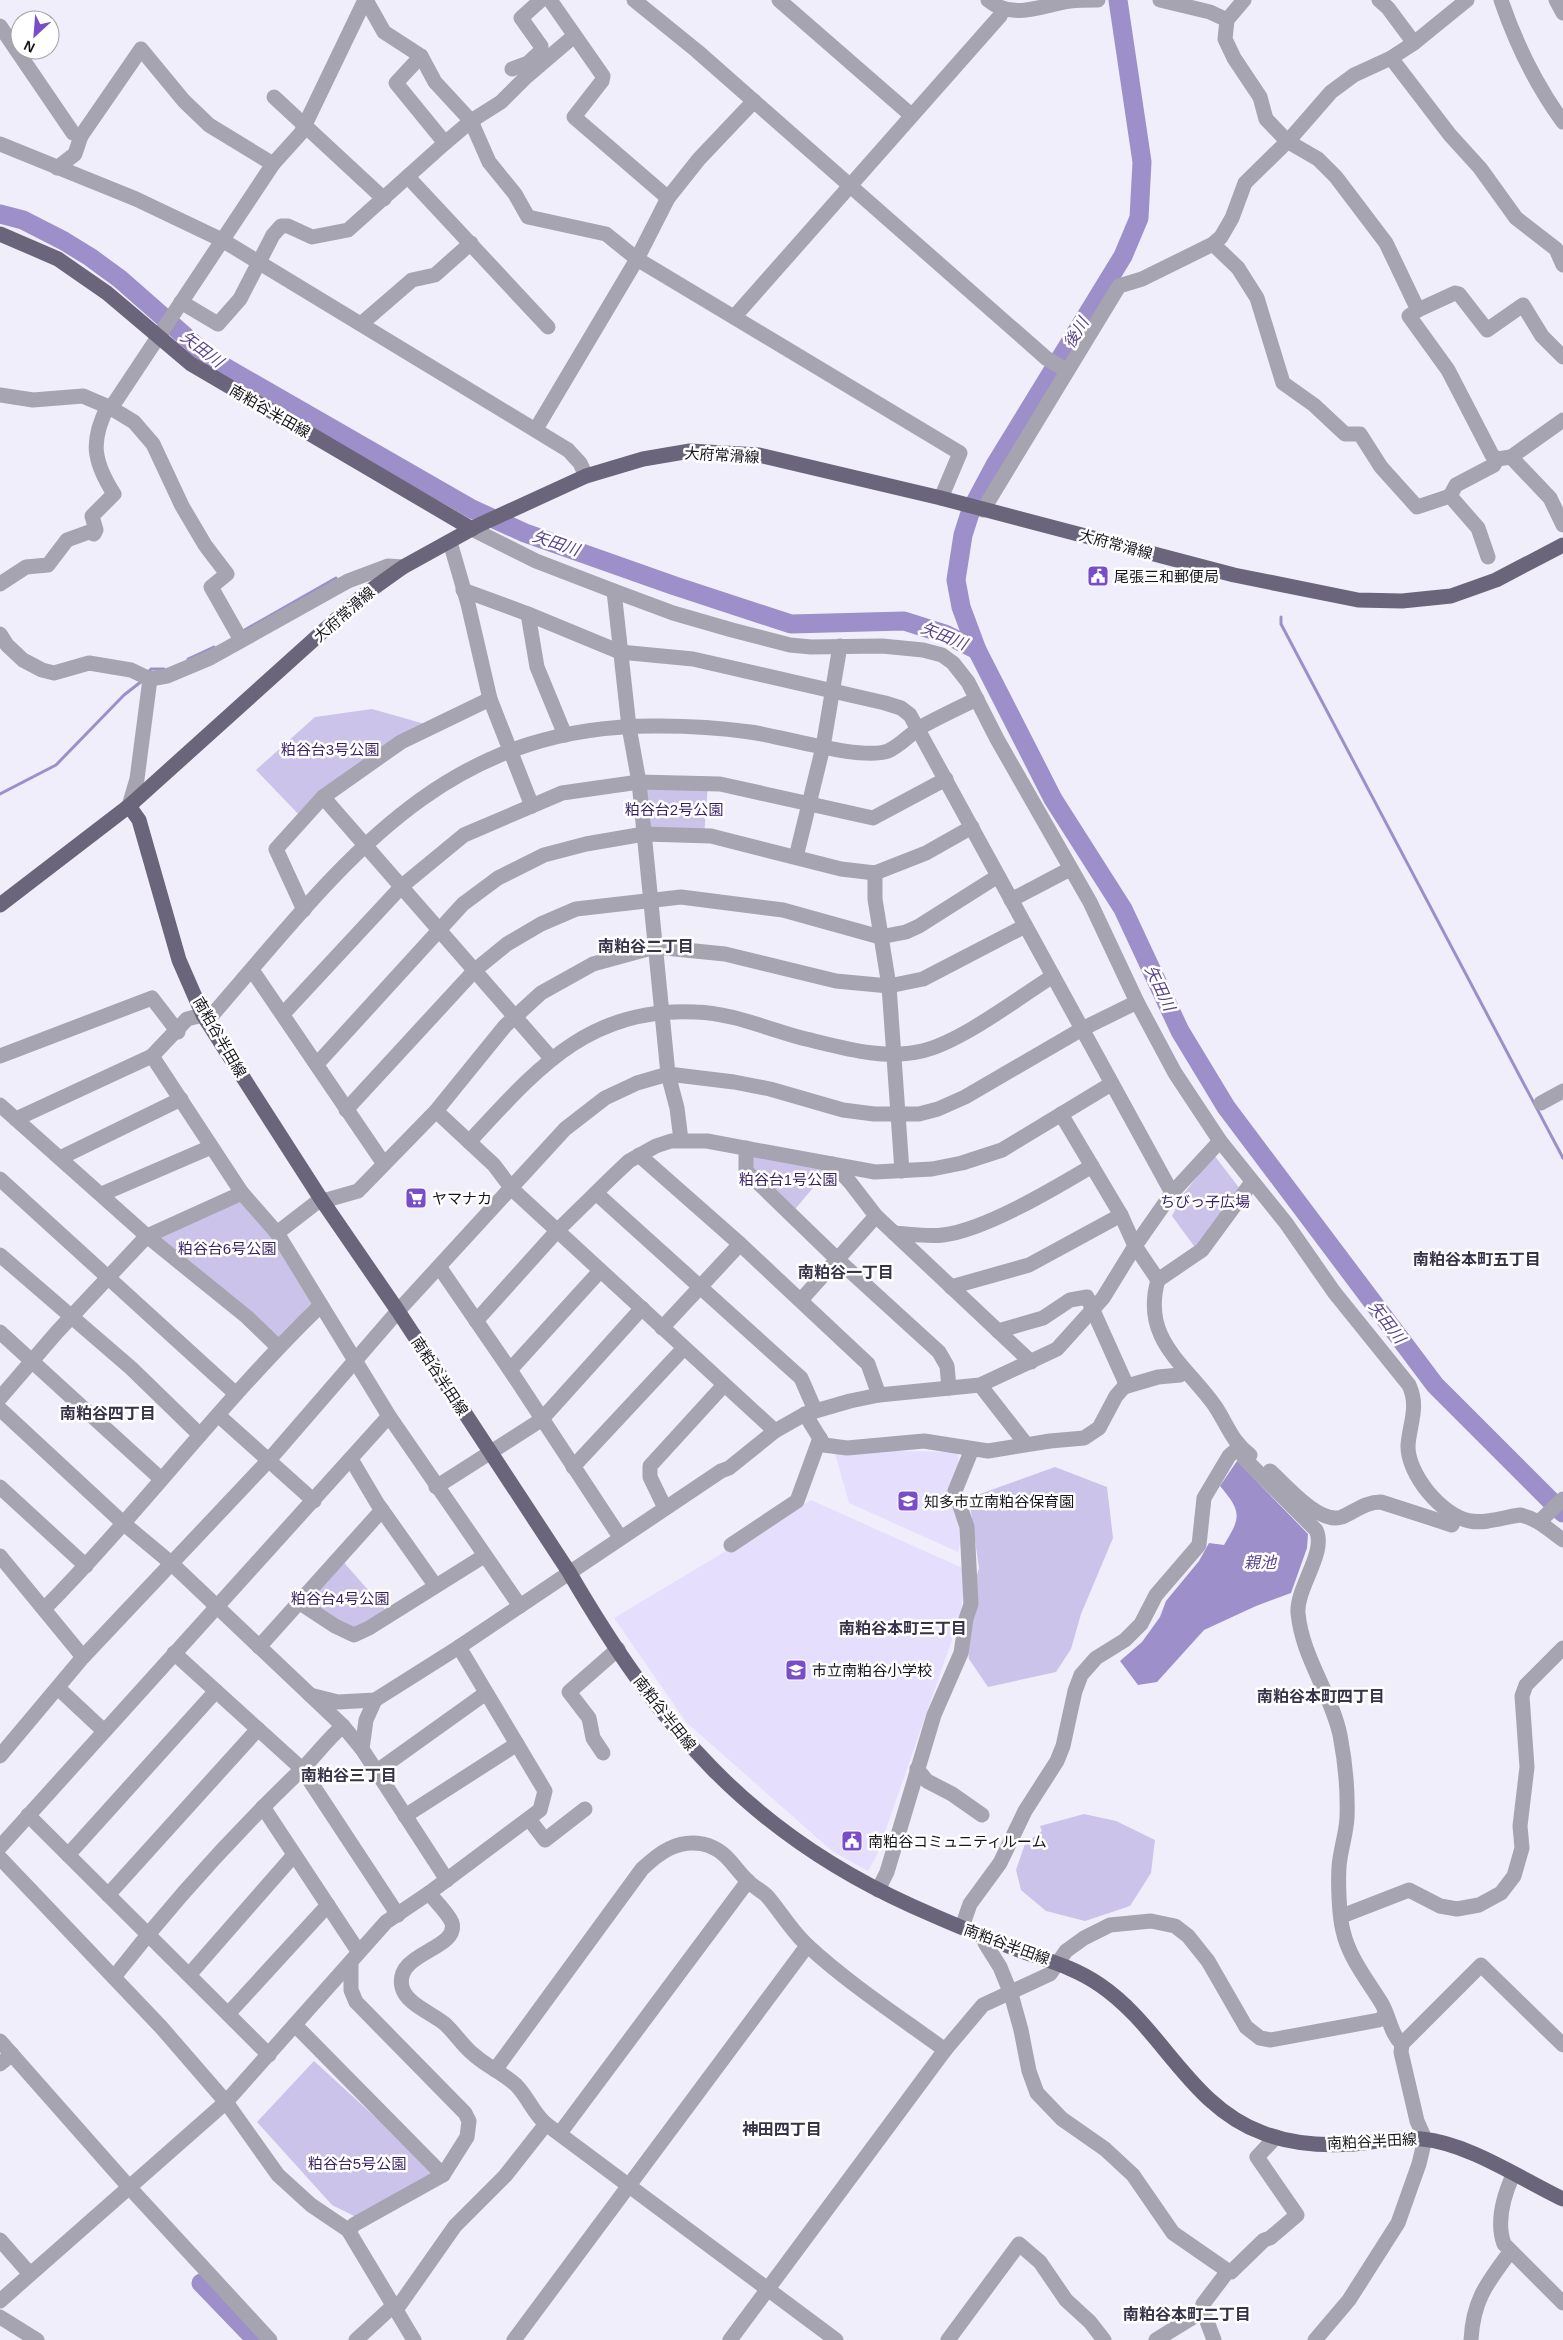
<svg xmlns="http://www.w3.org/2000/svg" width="1563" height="2340" font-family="Arial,'Noto Sans JP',sans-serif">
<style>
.built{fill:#e5dffd}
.green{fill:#ccc3ea}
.water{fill:#9d8fc9}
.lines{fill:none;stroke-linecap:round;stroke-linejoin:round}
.stream{stroke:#9d8fc9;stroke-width:3}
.river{stroke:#9d8fc9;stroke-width:19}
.minor{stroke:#a6a4b0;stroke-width:15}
.major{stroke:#6a657b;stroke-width:15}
.labels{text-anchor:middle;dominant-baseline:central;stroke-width:5;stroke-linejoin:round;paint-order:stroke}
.street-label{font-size:15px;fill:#16141e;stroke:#fff}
.poi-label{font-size:15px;fill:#16141e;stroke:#fff;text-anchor:start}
.park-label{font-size:15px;fill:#371e63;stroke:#fff}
.water-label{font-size:16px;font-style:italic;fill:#5a448c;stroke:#fff}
.neighbourhood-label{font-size:16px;font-weight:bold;fill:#373249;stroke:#fff}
</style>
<rect width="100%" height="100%" fill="#f0eefa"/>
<g class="built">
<path d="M 834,1450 L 958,1452 L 964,1526 L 958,1552 L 849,1503 Z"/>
<path d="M 811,1500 L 967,1570 L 960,1617 L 877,1855 L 868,1871 L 832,1851 L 686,1722 L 614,1618 Z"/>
</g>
<g class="green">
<path d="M 372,709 L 432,726 L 303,819 L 256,770 L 315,717 Z"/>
<path d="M 639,782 L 708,784 L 704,836 L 644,834 Z"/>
<path d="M 746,1148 L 833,1164 L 791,1214 L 746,1171 Z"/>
<path d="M 1214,1155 L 1240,1189 L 1197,1250 L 1172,1216 L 1182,1196 Z"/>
<path d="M 242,1193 L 320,1306 L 278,1347 L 147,1236 Z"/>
<path d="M 1055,1467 L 1107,1487 L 1113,1538 L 1081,1614 L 1071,1649 L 1056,1672 L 988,1687 L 969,1659 L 964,1620 L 979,1568 L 969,1498 Z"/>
<path d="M 340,1558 L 390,1615 L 354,1635 L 300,1603 Z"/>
<path d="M 1084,1814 L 1116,1821 L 1155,1840 L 1151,1873 L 1130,1906 L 1085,1921 L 1046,1911 L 1021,1890 L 1016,1870 L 1025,1844 L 1042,1831 L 1040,1826 Z"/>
<path d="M 314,2061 L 431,2168 L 433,2176 L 356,2217 L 332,2205 L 257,2122 Z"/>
</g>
<path class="water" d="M 1237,1461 L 1308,1534 L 1307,1548 L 1291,1593 L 1256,1606 L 1204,1630 L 1157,1682 L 1138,1685 L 1120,1661 L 1142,1642 L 1160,1617 L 1166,1601 L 1199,1561 L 1209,1543 L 1224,1545 C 1241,1517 1242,1512 1220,1486 Z"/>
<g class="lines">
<g class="stream">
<path d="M 1281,617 L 1281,624 L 1563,1158"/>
<path d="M 241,632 L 336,578"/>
<path d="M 188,659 L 214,647"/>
<path d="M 147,674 L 151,669 L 164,669"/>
<path d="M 0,794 L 56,765 L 124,695 L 142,681"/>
</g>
<g class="river">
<path d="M 1118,0 L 1142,162 L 1139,218 L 1123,256 L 995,465 L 971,510 L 963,535 L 956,580 L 961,607 L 977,650 L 1053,799 L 1123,909 L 1180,1031 L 1226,1107 L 1435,1385 L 1563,1513"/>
<path d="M 0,214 L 23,220 L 64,241 L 90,257 L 120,279 L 211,359 L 472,509 L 525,533 L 675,586 L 791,624 L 904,621 L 945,634 L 977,650"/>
<path d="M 201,2283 L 256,2340"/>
</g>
<g class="minor">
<path d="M 366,0 L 384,32 L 421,56 L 435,82 L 471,121 L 489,162 L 515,194 L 528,217 L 606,234 L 637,259 L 960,453 L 941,498"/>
<path d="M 550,0 L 603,76 L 602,81 L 574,117 L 668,198"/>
<path d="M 634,0 L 697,51 L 1046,358 L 1067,371"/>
<path d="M 779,0 L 911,115"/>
<path d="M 988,0 C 1013,21 1042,5 1070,1 C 1079,0 1089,0 1098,0"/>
<path d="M 1160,0 L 1210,12 L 1227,20"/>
<path d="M 1244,0 L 1227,20 L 1225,39 L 1234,58 L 1260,97 L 1266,119 L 1287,141 L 1318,159 L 1336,177 L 1386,243 L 1418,310 L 1409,316 L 1448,370 L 1492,455 L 1497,459 L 1511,457 L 1563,420"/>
<path d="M 1379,0 L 1388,8 L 1414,43"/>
<path d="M 1501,0 C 1516,44 1536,85 1563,122"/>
<path d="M 1556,0 L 1563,13"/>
<path d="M 0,26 L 73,133 L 81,136 L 75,154 L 57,168"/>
<path d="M 421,56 L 396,83 L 445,143"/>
<path d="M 1391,58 L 1450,135 L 1480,168 L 1516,218 L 1556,249 L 1563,265"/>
<path d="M 512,69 L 528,63 L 541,51 L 541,46 L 521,18 L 541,0"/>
<path d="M 274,97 L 384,199"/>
<path d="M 81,136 L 141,49 L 184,101 L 209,125 L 273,164"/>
<path d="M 0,144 L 136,199 L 222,240 L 568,450 L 580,463 L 586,476"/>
<path d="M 408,177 L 548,327"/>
<path d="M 1213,244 L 1238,268 L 1257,298 L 1283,383 L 1314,405 L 1345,434 L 1360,434 L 1381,467 L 1417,507 L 1450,496 L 1478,528 L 1488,557"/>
<path d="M 181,302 L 218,324 L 240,299 L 273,235 L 281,226 L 288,226 L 312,237 L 348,230 L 445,143 L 471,121 L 501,102 L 526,77 L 574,36"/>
<path d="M 1418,310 L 1455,293 L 1459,294 L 1487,330 L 1523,305 L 1542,336 L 1563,357"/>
<path d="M 735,316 L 1000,16 L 1003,9"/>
<path d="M 361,324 L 412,280 L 435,275 L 471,243"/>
<path d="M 0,395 L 33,400 L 83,396 L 111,408 L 134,422 L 153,444 L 182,506 L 205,545 L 227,574 L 211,587 L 241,640"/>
<path d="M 111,408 L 273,164 L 301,133 L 365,0"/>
<path d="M 536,429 L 637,259 L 668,198 L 699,159 L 754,101"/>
<path d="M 1511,457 L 1550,498 L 1563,525"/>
<path d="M 1450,496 L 1456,485 L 1494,465 L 1497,459"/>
<path d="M 983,510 L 1119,286 L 1142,279 L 1213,244 L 1221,237 L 1232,218 L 1245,183 L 1290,139 L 1331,92 L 1354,75 L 1391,58 L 1414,43 L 1467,0"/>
<path d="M 472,529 L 536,561 L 614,591 L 673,613 L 732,630 L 790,645 L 811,647 L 882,646 L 923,650 L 942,655 L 953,663 L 968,682 L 997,739 L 1090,902 L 1137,1002 L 1175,1073 L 1220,1141 L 1286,1223 L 1334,1292 L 1409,1385 C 1419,1407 1410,1422 1408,1445 C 1407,1474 1442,1516 1470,1521 C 1486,1524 1504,1517 1520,1515 C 1537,1518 1549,1530 1563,1540"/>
<path d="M 450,542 L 468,604 L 490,699 L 532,806"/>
<path d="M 0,584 L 26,567 L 48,565 L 67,540 L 89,532 L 94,534 L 96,530 L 92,516 L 114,494 C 93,461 90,441 108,406"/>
<path d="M 463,590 L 528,614 L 537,667 L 565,735"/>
<path d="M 614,591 L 629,727 L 639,782 L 668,1074 L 677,1108 L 681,1140"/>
<path d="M 528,614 L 620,652 L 693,659 L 885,703 L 901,708 L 910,715 L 1172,1193"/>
<path d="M 0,634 L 7,645 L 23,660 L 42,670 L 54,673 L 89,663 L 131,670 L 150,679 L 167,676 L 210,658 L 348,581 L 388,566 L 403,567"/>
<path d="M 323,797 L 551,1058"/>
<path d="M 129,806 L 137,779 L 150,679"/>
<path d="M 796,857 L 823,747 L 840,646"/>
<path d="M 875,873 L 875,899 L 889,986 L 902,1171"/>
<path d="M 1011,900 L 1070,869"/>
<path d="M 304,910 L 276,849 L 323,797 L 401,742 L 490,699"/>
<path d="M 252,970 L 384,1164"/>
<path d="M 283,1014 L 402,886 L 464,835 L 562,793 L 639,782 L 720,784 L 873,818 L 946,779"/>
<path d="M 203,1015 L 187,1019 L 152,1056 L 242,1193 L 277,1233 L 389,1416 L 520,1606"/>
<path d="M 207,1021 C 339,870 437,723 660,726 C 689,726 721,728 750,732 C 782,736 860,761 888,751 C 900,746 910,734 921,727 C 939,717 958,708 977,699"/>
<path d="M 0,1056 L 152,998 L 178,1032"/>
<path d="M 317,1064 L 463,904 L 498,878 L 544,855 L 586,844 L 644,834 L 711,836 L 841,869 L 875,873 L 926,853 L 972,827"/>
<path d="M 1541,1103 L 1563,1091"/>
<path d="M 0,1105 L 147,1236 L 247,1317 L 278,1347"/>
<path d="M 346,1110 L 475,970 L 507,944 L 541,924 L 576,909 L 681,897 L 783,910 L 880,937 L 906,932 L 919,926 L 998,876"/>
<path d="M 436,1111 L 494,1165 L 512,1189 L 775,1431"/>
<path d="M 1061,1114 L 1121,1215 L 1135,1246 L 1158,1280 C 1141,1339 1185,1364 1215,1406 C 1227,1424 1232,1442 1250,1455"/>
<path d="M 16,1119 L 152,1056"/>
<path d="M 469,1142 C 535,1071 588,1006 696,1012 C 733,1013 770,1030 806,1039 C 844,1048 883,1060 922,1051 C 961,1042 1018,998 1053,976"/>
<path d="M 746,1148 L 746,1171 L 838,1260 L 939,1352 L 947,1366 L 949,1388"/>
<path d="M 639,1155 L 740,1244 L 868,1364 L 879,1395"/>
<path d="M 60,1158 L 181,1099"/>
<path d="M 833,1164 L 849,1181 L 876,1216 L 1031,1362"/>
<path d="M 0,1179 L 236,1394"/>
<path d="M 596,1193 L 801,1378 L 815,1410"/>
<path d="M 102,1194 L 211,1147"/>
<path d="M 323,1201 L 358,1191 L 436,1111 L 505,1026 L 541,993 L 593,964 L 655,947 L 725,954 L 836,981 L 889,986 L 923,979 L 1025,926"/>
<path d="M 277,1233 L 321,1199"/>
<path d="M 894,1233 C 910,1234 928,1237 943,1235 C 985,1230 1055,1188 1092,1166"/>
<path d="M 0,1255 L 131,1368 L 200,1435"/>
<path d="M 440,1268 L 510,1370 L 620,1537"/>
<path d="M 1158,1280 L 1202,1250 L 1252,1182"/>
<path d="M 951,1287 L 1029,1265 L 1121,1215"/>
<path d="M 801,1300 L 876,1216"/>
<path d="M 476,1321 L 557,1231 L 611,1178 L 629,1161 L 656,1146 L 671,1141 L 707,1141 L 875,1172 L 932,1169 L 962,1163 L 1002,1150 L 1111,1084"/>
<path d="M 662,1328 L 740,1244"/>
<path d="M 998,1331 L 1043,1318 L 1070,1300 L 1087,1297 L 1127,1386"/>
<path d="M 0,1332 L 161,1479"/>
<path d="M 510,1370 L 600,1271"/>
<path d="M 980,1385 L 1026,1444"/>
<path d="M 0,1398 L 57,1332 L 147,1236 L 242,1193"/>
<path d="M 0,1409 L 123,1523 L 171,1563 L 343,1726 L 362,1749 L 447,1880"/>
<path d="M 805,1414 L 824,1445 L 847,1448 L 924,1441 L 988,1451 L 1050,1441 L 1084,1438 L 1099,1428 L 1116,1396 L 1124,1387 L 1158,1377 L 1180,1375 L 1184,1372"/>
<path d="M 218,1415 L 314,1501"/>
<path d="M 1242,1450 L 1244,1458 L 1316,1530 C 1327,1552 1296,1588 1298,1613 C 1302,1657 1331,1693 1340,1735 C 1345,1761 1348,1791 1347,1818 C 1346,1835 1340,1851 1339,1867 C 1338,1883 1339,1916 1343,1931 C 1349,1958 1368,1981 1382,2004 C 1390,2018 1390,2033 1402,2044"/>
<path d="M 351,1459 L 377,1503 L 435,1585"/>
<path d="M 573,1467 L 684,1348"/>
<path d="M 1270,1471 C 1286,1485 1319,1525 1342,1517 C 1356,1511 1365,1502 1381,1502 L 1452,1525 L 1456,1516"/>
<path d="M 0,1487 L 86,1566"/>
<path d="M 436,1487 L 541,1420 L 642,1308"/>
<path d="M 665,1508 L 650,1477 L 650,1466 L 724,1385"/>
<path d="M 1539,1522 L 1563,1499"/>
<path d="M 731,1545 L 797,1501 L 820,1438"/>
<path d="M 0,1556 L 83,1657"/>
<path d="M 300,1603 L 335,1626 L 354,1635 L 369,1628 L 484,1556"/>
<path d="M 44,1609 C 140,1512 222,1401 320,1306"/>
<path d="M 259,1647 L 382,1510"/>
<path d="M 174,1653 L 302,1769 L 398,1915"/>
<path d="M 58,1688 L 104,1731"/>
<path d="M 310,1695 L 338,1702 L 375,1700 L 459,1647 L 721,1471 L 729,1468 L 775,1431 L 805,1414 L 850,1401 L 879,1395 L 980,1385 L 1057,1349 L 1103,1298 L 1135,1246 L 1172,1193 L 1220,1141"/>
<path d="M 362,1749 L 366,1720 L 375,1700"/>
<path d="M 603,1753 L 593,1738 L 589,1718 L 569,1692 L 618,1649"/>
<path d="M 0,1756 L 83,1657 L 269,1460 L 398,1311 L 565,1129 L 605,1098 L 637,1083 L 668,1074 L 734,1082 L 770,1089 L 843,1110 L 874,1114 L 919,1114 L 938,1109 L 965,1097 L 1082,1029 L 1137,1002"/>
<path d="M 917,1769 L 927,1781 L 952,1794 L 982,1815"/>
<path d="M 377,1771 L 486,1693"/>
<path d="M 263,1807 L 358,1951"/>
<path d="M 28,1815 L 269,2055"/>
<path d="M 405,1816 L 517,1744"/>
<path d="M 529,1819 L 545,1840 L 585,1809"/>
<path d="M 0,1847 L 389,1416"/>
<path d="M 68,1855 L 216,1691"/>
<path d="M 0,1858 L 161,2027 L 226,2102 L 278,2175 L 311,2205 L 348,2230 L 414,2340"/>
<path d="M 878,1890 L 887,1872 L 934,1715 L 961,1653 L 966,1619 L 971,1604 L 967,1527 L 955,1491 L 972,1449"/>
<path d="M 429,1893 C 435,1901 449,1914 452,1923 C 459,1950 394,1952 402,1987 C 406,2004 432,2013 445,2024 C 455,2033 462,2045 473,2054 C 486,2066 503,2073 516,2085 C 528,2097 533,2113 546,2124 L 836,2340"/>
<path d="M 108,1895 L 258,1729"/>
<path d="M 1342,1916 L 1409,1890 L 1440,1906 L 1457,1909 L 1479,1905 L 1501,1893 L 1514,1876 L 1522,1848 L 1520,1826 L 1527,1767 L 1522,1696 L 1526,1685 L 1563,1648"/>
<path d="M 962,1927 L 970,1904 L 1000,1863 L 1025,1811 L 1057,1761 L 1063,1746 L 1075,1691 L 1081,1675 L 1096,1658 L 1125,1640 L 1141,1624 L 1156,1595 L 1199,1545 L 1204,1498 L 1229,1456 L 1239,1447"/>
<path d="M 986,1936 L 985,1943 L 1000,1967 L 1011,1994 L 1021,2030 L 1029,2071 L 1037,2093 L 1062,2119 L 1105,2149 L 1133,2175 L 1173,2233 L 1228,2271"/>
<path d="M 189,1975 L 294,1855"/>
<path d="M 114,1977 C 171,1904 234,1834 301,1770 C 316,1756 327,1739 343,1726"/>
<path d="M 228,2014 L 328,1905"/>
<path d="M 295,2025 L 443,2175"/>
<path d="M 0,2041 L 129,2187 L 270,2340"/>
<path d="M 0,2064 L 12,2054"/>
<path d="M 495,2070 L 642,1869 C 659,1853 677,1839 703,1844 C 728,1850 733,1868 749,1882 C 754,1887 762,1891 767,1896 C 781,1912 792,1932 808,1946 C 849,1984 900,2017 945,2050"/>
<path d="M 560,2133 L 748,1881"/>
<path d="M 1513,2175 C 1504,2195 1496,2222 1504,2244 L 1563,2303"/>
<path d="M 348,2230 L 355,2224 L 443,2175 L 467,2137 L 469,2121 L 465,2113 L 356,2002 L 351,1990 L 351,1963"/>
<path d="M 0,2240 L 30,2274"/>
<path d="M 0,2301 L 226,2102 L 386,1922 L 429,1893 L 540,1810 L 545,1791 L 459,1647"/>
<path d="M 396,2310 L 455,2226 L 505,2176 L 546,2124"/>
<path d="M 0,2317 L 37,2340"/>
<path d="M 356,2340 L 393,2306"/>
<path d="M 514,2340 L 807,1946"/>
<path d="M 730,2340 L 945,2050 L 983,2005 L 1050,1974 L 1066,1951 L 1084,1938 L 1110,1925 L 1151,1921 L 1175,1926 L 1188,1936 L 1208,1961 L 1246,2027 L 1260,2038 L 1271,2040 L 1379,2020 L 1386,2015"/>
<path d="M 948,2340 L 1019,2244 L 1040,2262 L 1066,2300 L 1090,2322 L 1104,2340"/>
<path d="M 1156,2340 L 1198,2314 L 1202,2308"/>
<path d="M 1214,2340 L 1202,2308 L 1203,2304 L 1228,2271 L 1231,2272 L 1264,2240 L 1270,2238 L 1297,2215 L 1257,2157 L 1276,2137"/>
<path d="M 1315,2340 L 1349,2300 L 1398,2223 L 1419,2164 L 1425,2139 L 1417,2121 L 1401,2052 L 1402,2044 L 1481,1965 L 1563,2045"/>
<path d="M 1471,2340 C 1473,2300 1487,2283 1510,2252"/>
</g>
<g class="major">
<path d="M 0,234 L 58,259 L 107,293 L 191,364 L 472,529"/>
<path d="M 129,806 L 139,820 L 179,960 L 203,1015 L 321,1199 L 398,1311 L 569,1572 C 658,1725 748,1832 912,1906 C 950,1923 988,1939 1027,1953 C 1053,1962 1077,1969 1100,1985 C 1162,2027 1189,2106 1263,2133 C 1291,2144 1324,2146 1354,2144 C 1377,2142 1398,2136 1422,2139 C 1468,2143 1521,2179 1563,2199"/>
<path d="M 0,905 L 129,806 L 361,597 L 403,567 L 479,525 L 586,476 L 643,459 L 690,451 L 759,455 L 941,498 L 1234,575 L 1358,600 L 1402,601 L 1451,596 L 1496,580 L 1563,545"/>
</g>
</g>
<defs>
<g id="civic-square" transform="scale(1.125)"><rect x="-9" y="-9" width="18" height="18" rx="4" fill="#774ec7" stroke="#fff"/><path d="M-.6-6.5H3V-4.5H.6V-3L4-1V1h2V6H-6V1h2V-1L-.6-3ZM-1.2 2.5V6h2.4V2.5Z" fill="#fff"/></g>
<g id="supermarket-square" transform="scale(1.125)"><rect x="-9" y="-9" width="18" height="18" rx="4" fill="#774ec7" stroke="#fff"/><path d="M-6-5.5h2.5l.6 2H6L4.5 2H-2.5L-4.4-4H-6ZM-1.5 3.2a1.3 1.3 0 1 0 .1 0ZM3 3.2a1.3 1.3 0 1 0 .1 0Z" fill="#fff"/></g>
<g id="school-square" transform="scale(1.125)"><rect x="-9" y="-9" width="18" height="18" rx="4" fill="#774ec7" stroke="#fff"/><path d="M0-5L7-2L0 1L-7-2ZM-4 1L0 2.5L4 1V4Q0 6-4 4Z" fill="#fff"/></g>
</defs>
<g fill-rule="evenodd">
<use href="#civic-square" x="1098" y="576"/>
<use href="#supermarket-square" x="416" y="1198"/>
<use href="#school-square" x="908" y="1501"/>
<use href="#school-square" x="796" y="1670"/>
<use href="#civic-square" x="852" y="1841"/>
</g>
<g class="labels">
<g class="street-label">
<text transform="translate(270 411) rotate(30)">南粕谷半田線</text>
<text transform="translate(722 455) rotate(3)">大府常滑線</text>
<text transform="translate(1116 544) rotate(15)">大府常滑線</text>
<text transform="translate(344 614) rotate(-41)">大府常滑線</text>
<text transform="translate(220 1037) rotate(60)">南粕谷半田線</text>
<text transform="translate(440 1376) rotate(57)">南粕谷半田線</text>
<text transform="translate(665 1713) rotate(52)">南粕谷半田線</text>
<text transform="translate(1007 1944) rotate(20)">南粕谷半田線</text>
<text transform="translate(1372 2141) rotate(-3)">南粕谷半田線</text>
</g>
<g class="poi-label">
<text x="1114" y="576">尾張三和郵便局</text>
<text x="432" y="1198">ヤマナカ</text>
<text x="924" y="1501">知多市立南粕谷保育園</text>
<text x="812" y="1670">市立南粕谷小学校</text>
<text x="868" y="1841">南粕谷コミュニティルーム</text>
</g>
<g class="park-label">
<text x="330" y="749">粕谷台3号公園</text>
<text x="674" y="809">粕谷台2号公園</text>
<text x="788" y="1179">粕谷台1号公園</text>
<text x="1205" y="1201">ちびっ子広場</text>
<text x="227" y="1248">粕谷台6号公園</text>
<text x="340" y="1598">粕谷台4号公園</text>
<text x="357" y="2163">粕谷台5号公園</text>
</g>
<g class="water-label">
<text transform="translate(1076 333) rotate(-59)">後川</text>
<text transform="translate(202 349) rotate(37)">矢田川</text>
<text transform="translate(556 543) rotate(19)">矢田川</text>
<text transform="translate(944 636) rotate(22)">矢田川</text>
<text transform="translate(1160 988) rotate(65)">矢田川</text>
<text transform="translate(1387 1322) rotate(53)">矢田川</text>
<text x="1260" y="1562">親池</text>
</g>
<g class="neighbourhood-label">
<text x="646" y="946">南粕谷二丁目</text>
<text x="1477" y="1259">南粕谷本町五丁目</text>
<text x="846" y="1272">南粕谷一丁目</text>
<text x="108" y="1413">南粕谷四丁目</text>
<text x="903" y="1628">南粕谷本町三丁目</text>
<text x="1321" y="1696">南粕谷本町四丁目</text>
<text x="349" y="1775">南粕谷三丁目</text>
<text x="782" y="2129">神田四丁目</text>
<text x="1187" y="2314">南粕谷本町二丁目</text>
</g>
</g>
<g transform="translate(35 35) rotate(206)"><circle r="24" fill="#ffffff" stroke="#a2a1a5"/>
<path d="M0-4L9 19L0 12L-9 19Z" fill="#774ec7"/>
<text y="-8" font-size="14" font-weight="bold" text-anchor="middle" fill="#16141e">N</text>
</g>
</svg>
